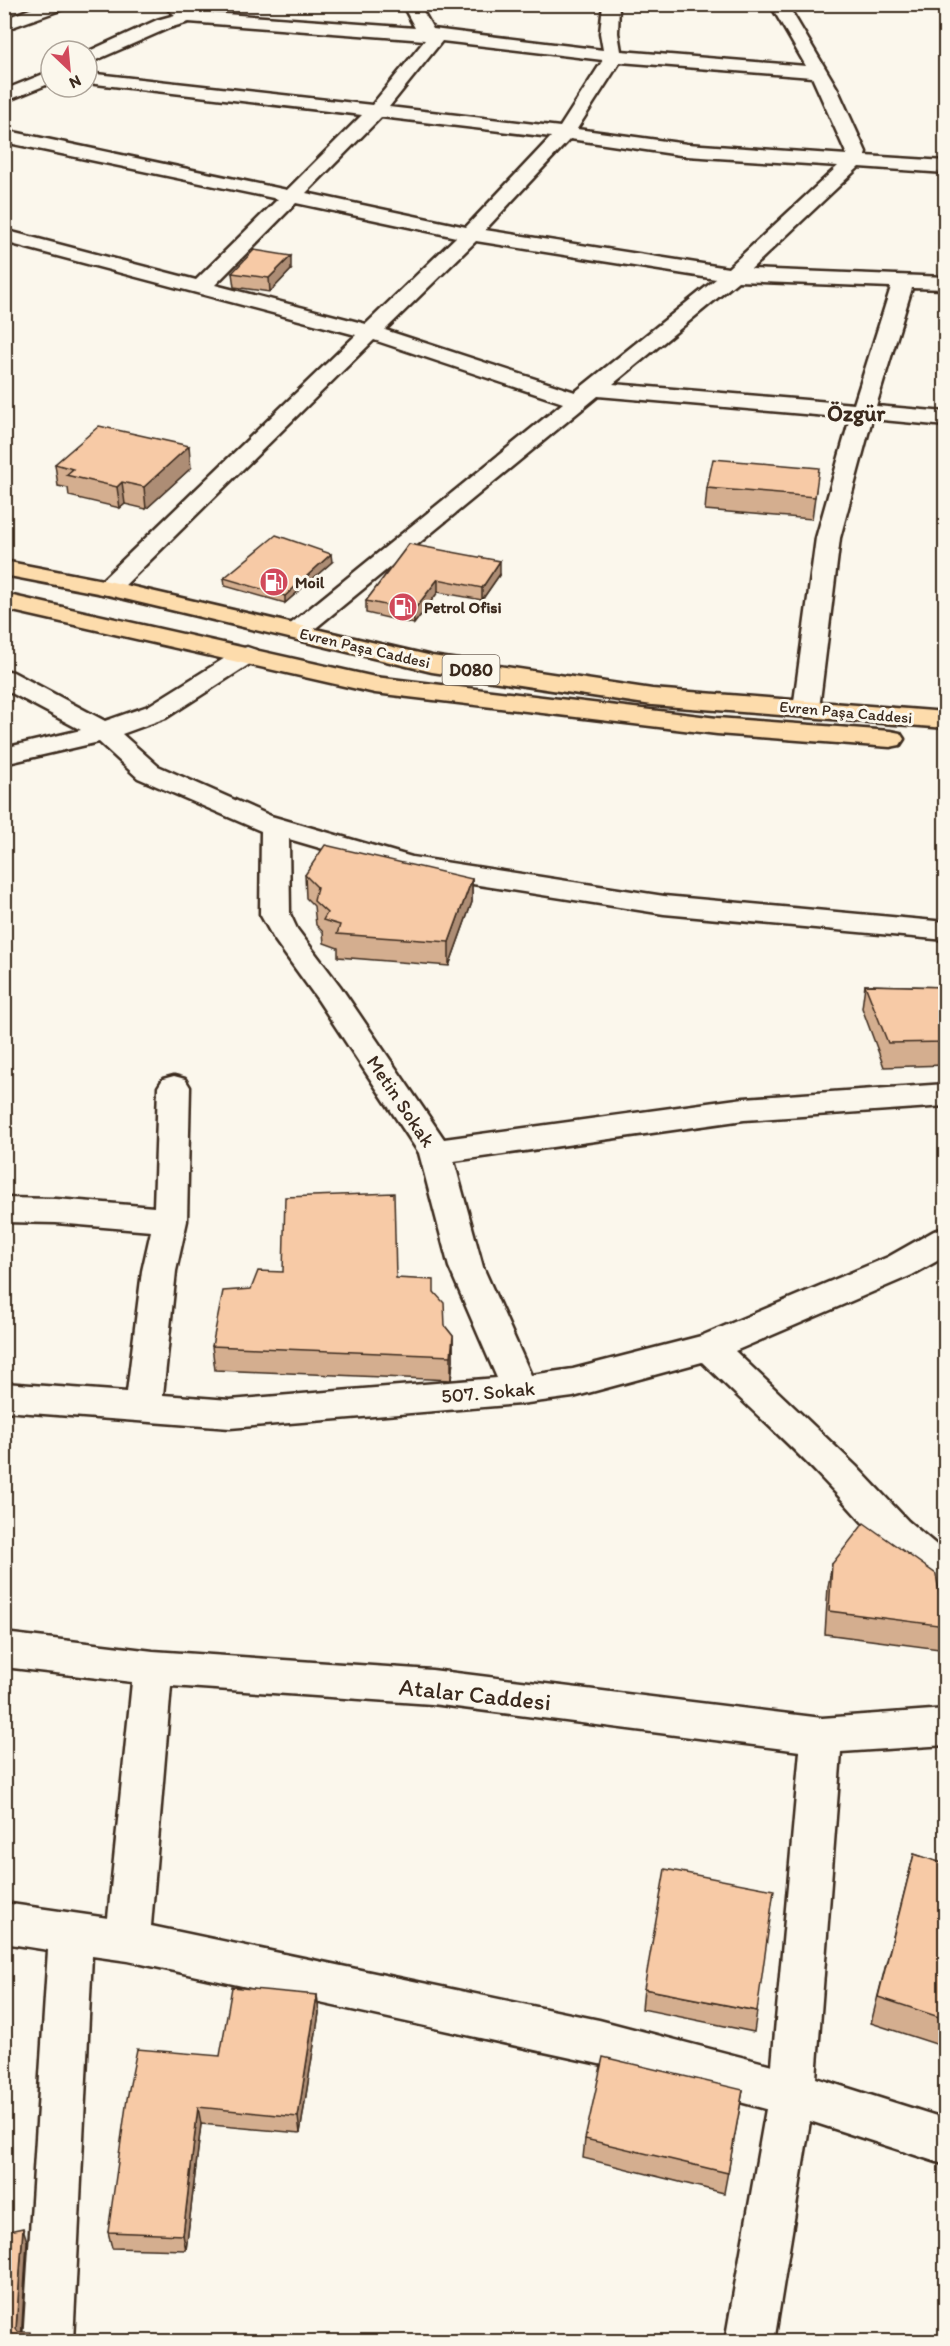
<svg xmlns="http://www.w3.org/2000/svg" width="950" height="2346" font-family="Itim,sans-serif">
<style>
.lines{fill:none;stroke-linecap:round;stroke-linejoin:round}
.minor-casing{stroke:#3b2a1e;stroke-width:5}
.highway-casing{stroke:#3b2a1e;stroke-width:5}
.minor{fill:#fbf7ec;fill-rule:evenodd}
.highway{fill:#fddcac;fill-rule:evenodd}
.wall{fill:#d4ae8f;stroke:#3b2a1e;stroke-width:1.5}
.shaded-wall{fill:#ad8d74;stroke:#3b2a1e;stroke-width:1.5}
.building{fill:#f7caa6;stroke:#3b2a1e;stroke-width:1.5}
.labels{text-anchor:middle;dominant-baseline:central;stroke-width:6;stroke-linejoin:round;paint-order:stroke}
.far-poi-label{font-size:16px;font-weight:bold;fill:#3b2a1e;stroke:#fbf7ec;text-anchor:start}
.far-street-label{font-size:16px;fill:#3b2a1e;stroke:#fbf7ec}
.shield{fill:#fbf7ec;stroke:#75685c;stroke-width:1.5}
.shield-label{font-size:18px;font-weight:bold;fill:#3b2a1e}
.street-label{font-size:20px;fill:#3b2a1e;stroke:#fbf7ec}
.far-district-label{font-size:22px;font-weight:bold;fill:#3b2a1e;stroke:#fbf7ec}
.near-street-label{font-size:24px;fill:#3b2a1e;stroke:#fbf7ec}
</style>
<rect width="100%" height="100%" fill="#fbf7ec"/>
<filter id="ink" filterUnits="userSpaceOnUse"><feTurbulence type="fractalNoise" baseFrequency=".0167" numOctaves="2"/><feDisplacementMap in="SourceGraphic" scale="12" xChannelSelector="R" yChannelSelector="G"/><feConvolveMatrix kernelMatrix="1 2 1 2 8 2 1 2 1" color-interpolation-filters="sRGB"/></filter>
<g filter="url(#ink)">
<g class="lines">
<g class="minor-casing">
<g id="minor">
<path d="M 43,4 L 68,4 L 66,8 L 4,30 L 4,19 Z"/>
<path d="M 162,4 L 182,4 L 191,11 L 203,8 L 209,9 L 211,13 L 415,28 L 402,4 L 419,4 L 433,29 L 603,50 L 600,33 L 603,4 L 619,4 L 618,33 L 621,51 L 806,66 L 770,4 L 787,4 L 837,88 L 866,152 L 865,156 L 946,161 L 946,173 L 859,167 L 751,269 L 946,277 L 946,289 L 912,288 L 876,406 L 946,412 L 946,426 L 872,419 L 840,538 L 819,709 L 815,715 L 806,717 L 797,715 L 793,709 L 816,538 L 850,418 L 598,396 L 306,636 L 297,639 L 288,636 L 284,631 L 288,626 L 563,403 L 374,340 L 117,593 L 108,595 L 99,593 L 96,588 L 99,583 L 356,335 L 4,242 L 4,230 L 196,280 L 278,199 L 4,142 L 4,130 L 287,190 L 362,115 L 87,83 L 87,73 L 372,105 L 425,40 L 189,22 L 169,28 L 87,64 L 87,52 L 157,20 L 175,15 ZM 442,41 L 603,60 L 560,127 L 389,107 ZM 620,62 L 812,77 L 847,155 L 687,144 L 577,129 ZM 381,117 L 551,137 L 466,227 L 306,193 ZM 570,139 L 687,156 L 838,166 L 728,268 L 485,230 ZM 296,203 L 456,237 L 366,324 L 215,285 ZM 476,241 L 716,279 L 575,392 L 385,330 ZM 738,281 L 891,287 L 854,404 L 613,384 Z"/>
<path d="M 51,71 L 51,83 L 4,102 L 4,90 Z"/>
<path d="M 247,647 L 256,650 L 260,655 L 256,660 L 166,718 L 122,734 L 158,766 L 271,816 L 412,857 L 664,896 L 946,922 L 946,940 L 664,914 L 409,874 L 289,839 L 290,914 L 297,929 L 340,986 L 444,1139 L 744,1098 L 946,1084 L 946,1106 L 744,1120 L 454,1161 L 483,1267 L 531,1375 L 573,1369 L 701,1336 L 888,1257 L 934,1231 L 946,1228 L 946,1256 L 912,1275 L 735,1351 L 856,1466 L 908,1521 L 946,1553 L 946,1592 C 908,1579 859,1517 831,1488 C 790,1444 745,1404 702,1362 L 573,1397 L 520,1404 L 230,1428 L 4,1411 L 4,1383 L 127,1392 L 142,1271 L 151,1231 L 56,1223 L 4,1222 L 4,1198 L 56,1199 L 154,1207 L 158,1087 L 163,1079 L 174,1076 L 185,1079 L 190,1087 L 187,1221 L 176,1271 L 163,1395 L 230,1400 L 497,1378 L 449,1267 L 419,1153 L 318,1000 L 274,939 L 260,914 L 261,831 L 138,778 L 99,742 L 4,764 L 4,748 L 81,730 L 4,689 L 4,670 L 13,672 L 105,721 L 148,706 L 238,650 Z"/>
<path d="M 4,1633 L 153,1651 L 432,1670 L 822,1718 L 946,1709 L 946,1745 L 841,1752 L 816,2078 L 946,2119 L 946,2165 L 810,2121 L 774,2342 L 725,2342 L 766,2109 L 599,2064 L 128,1961 L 92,1956 L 73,2342 L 23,2342 L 48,1950 L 4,1943 L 4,1903 L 108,1918 L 132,1682 L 4,1667 ZM 171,1686 L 432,1704 L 800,1751 L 772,2065 L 599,2020 L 151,1926 Z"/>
</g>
</g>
<g class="highway-casing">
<g id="highway">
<path d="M 4,561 L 108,581 L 432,656 L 652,689 L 946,712 L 946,728 L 652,705 L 432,672 L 108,595 L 4,575 Z"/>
<path d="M 4,594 L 375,677 L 717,718 L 890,731 L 900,733 L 904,739 L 900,745 L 890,747 L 717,734 L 375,693 L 4,609 Z"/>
</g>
</g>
<use href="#minor" class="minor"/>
<use href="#highway" class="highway"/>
</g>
<g class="wall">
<path d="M 291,270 L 270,292 L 234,287 L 232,273 Z"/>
<path d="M 55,464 L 191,468 L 146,509 L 125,504 L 120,508 L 69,496 L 68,488 L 58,486 Z"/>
<path d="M 707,488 L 816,489 L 812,519 L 705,510 Z"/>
<path d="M 409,544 L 500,574 L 482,600 L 438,592 L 414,624 L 366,613 L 366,601 Z"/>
<path d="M 332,562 L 285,603 L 225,586 L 224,578 Z"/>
<path d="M 305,875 L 472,879 L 472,902 L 449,966 L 338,957 L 338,948 L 324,943 L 323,932 L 316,925 L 314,906 L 306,898 Z"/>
<path d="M 865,985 L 945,987 L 945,1065 L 884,1067 L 862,1008 Z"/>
<path d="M 396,1278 L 434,1292 L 445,1326 L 453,1336 L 453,1360 L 451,1380 L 215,1370 L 212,1346 Z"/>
<path d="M 832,1564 L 945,1626 L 939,1649 L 825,1634 L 828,1587 Z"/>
<path d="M 914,1854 L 945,1864 L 945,2047 L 871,2023 Z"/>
<path d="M 644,1989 L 757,2011 L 754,2032 L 642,2009 Z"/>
<path d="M 317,1995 L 319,2013 L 300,2133 L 201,2124 L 186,2250 L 112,2248 L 108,2232 L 220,2056 Z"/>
<path d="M 743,2090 L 724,2193 L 583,2158 L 585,2139 Z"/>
</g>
<g class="shaded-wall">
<path d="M 291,256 L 291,270 L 270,292 L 269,278 Z"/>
<path d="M 189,446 L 191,468 L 146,509 L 144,487 Z"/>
<path d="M 122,482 L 125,504 L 120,508 L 117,487 Z"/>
<path d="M 331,554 L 332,562 L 285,603 L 285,596 Z"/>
<path d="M 500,561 L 500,574 L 482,600 L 482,588 Z"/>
<path d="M 438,579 L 438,592 L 414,624 L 413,611 Z"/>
<path d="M 472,879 L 472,902 L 449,966 L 449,942 Z"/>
<path d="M 453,1336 L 453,1360 L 451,1380 L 451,1356 Z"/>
<path d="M 317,1995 L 319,2013 L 300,2133 L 298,2117 Z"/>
<path d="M 198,2107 L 201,2124 L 186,2250 L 183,2235 Z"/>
<path d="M 23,2228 L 27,2241 L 21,2342 L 16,2329 Z"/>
</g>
<g class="building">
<path d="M 254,250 L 291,256 L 269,278 L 232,273 Z"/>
<path d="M 99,426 L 189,446 L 144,487 L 122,482 L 117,487 L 66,475 L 73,469 L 55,464 Z"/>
<path d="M 713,459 L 819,468 L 815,497 L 707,488 Z"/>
<path d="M 276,535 L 331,554 L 285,596 L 224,578 Z"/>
<path d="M 409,544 L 500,561 L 482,588 L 438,579 L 413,611 L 366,601 Z"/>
<path d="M 325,845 L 472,879 L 449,942 L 337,934 L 340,925 L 323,920 L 327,913 L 314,901 L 317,887 L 305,875 Z"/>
<path d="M 865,985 L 945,987 L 945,1042 L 888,1043 Z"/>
<path d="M 394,1193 L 396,1278 L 434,1280 L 434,1292 L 444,1303 L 445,1326 L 453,1336 L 451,1356 L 212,1346 L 223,1291 L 251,1289 L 258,1271 L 283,1272 L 285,1197 Z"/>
<path d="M 864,1523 L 936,1574 L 945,1626 L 829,1611 L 832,1564 Z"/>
<path d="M 914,1854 L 945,1864 L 945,2019 L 878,1997 Z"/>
<path d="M 665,1869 L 774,1890 L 757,2011 L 644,1989 Z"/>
<path d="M 232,1987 L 317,1995 L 298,2117 L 198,2107 L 183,2235 L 108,2232 L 127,2099 L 137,2049 L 220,2056 Z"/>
<path d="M 603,2057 L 743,2090 L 728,2173 L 585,2139 Z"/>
<path d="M 23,2228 L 16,2329 L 18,2332 L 30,2332 L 31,2342 L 4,2342 L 4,2232 Z"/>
</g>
</g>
<defs>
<g id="fuel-disc" transform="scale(1.5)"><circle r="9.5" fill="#d1495b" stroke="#fbf7ec"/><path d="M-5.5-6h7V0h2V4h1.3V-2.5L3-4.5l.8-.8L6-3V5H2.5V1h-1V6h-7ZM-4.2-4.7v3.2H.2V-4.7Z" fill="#fff"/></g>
</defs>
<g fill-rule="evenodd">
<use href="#fuel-disc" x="274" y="582"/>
<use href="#fuel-disc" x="403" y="607"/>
</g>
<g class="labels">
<g class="far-poi-label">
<text x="295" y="582">Moil</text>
<text x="424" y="607">Petrol Ofisi</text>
</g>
<g class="far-street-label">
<text transform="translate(365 648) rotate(13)">Evren Paşa Caddesi</text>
<text transform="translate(846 712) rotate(5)">Evren Paşa Caddesi</text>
</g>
<rect class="shield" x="442.5" y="655" width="57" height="30" rx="4.5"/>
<g class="shield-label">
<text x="471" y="670">D080</text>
</g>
<g class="street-label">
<text transform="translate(401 1101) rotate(56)">Metin Sokak</text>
<text transform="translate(488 1392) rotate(-5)">507. Sokak</text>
</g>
<g class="far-district-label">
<text x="856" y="413">Özgür</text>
</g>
<g class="near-street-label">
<text transform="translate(475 1694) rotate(6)">Atalar Caddesi</text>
</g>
</g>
<rect width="950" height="2346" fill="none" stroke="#fbf7ec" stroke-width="24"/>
<rect x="12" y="12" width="926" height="2322" fill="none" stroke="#3b2a1e" stroke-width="2" filter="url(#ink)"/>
<g transform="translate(69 69) rotate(154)"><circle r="28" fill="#fbf7ec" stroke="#aea59a" stroke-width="1.5"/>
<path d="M0-4.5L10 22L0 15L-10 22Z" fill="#d1495b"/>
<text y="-9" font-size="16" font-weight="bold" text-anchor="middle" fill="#3b2a1e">N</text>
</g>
</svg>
